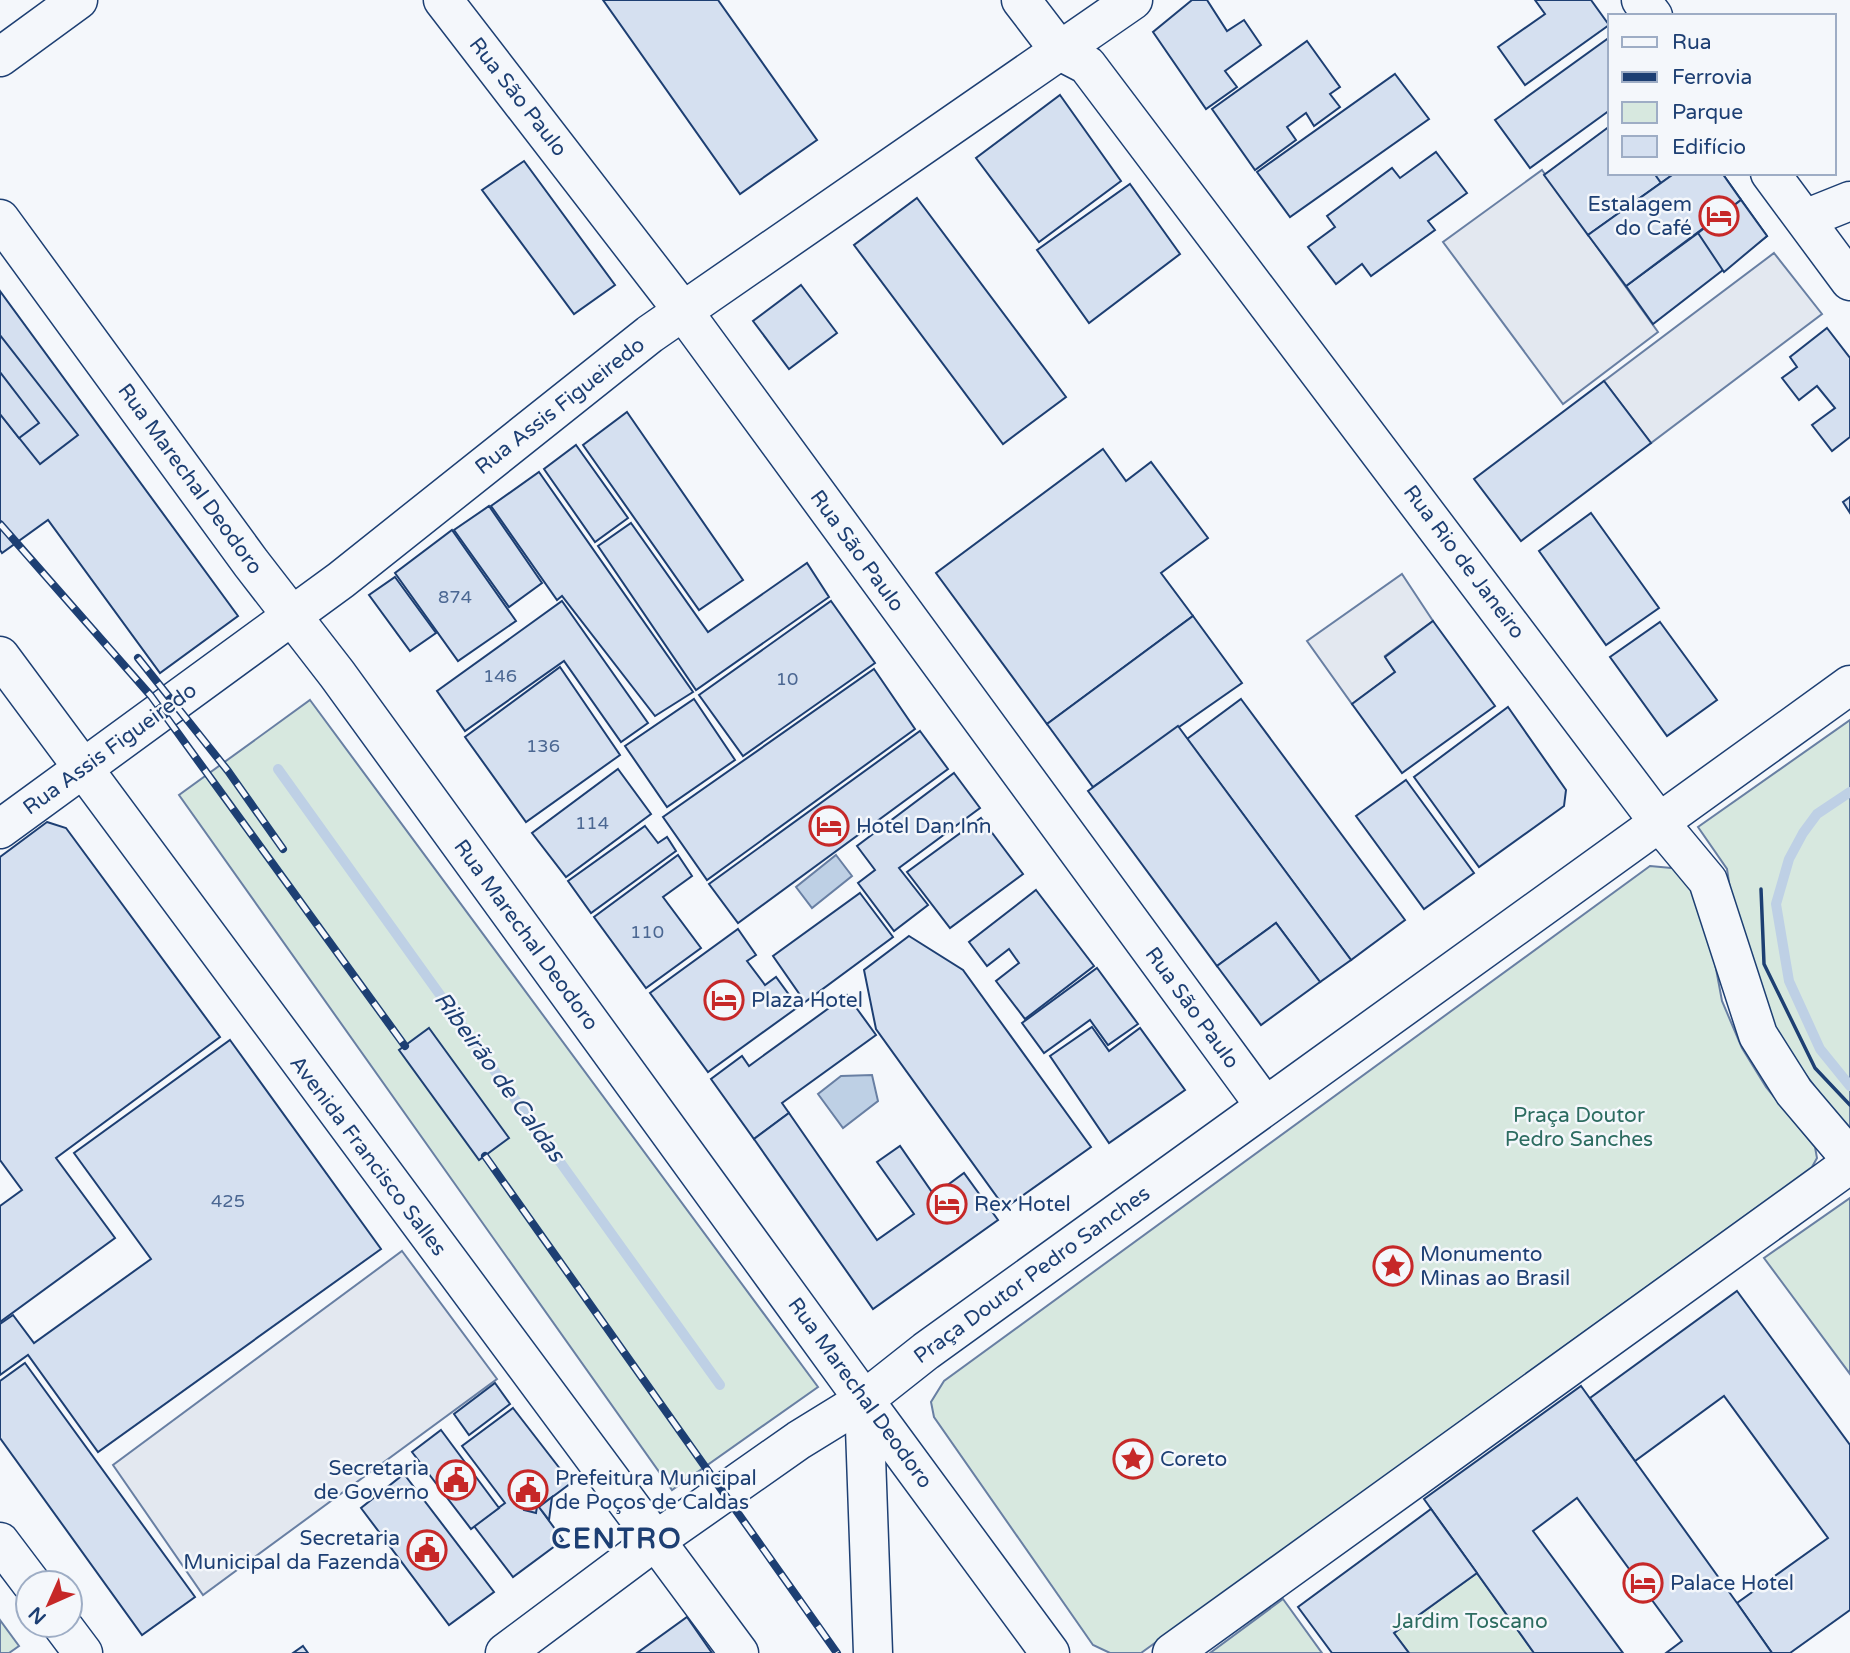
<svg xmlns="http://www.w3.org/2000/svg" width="1850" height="1653" font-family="'Varela Round',sans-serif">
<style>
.green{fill:#d7e8df;stroke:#687fa3;stroke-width:2}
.parking{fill:#e3e8f0;stroke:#687fa3;stroke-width:2}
.water{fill:#bed0e5;stroke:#687fa3;stroke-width:2}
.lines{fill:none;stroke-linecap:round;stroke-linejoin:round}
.stream{stroke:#bed0e5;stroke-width:10}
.building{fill:#d5e0f0;stroke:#1d3f73;stroke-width:2}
.minor-casing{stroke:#1d3f73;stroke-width:41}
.major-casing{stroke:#1d3f73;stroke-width:41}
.minor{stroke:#f4f7fb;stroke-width:38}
.major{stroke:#f4f7fb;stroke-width:38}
.rail-casing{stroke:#1d3f73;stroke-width:8}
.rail{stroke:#f4f7fb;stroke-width:5;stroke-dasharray:16;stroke-linecap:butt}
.wall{stroke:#1d3f73;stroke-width:3.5}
.labels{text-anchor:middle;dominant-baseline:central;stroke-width:5;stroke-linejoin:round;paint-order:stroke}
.number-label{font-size:18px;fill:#4b6792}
.street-label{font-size:21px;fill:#1d3f73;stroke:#f4f7fb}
.poi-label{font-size:21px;fill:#1d3f73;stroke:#f4f7fb;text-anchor:start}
.park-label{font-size:21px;fill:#2c6c60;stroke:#f4f7fb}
.water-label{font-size:23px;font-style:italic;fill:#1d3f73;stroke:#f4f7fb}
.district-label{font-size:28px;font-weight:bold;letter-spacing:2px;fill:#1d3f73;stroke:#f4f7fb}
</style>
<rect width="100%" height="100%" fill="#f4f7fb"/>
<g class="green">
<path d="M 310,700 L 818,1387 L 672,1490 L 179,795 Z"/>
<path d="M 1850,720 L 1850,1128 L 1831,1108 L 1775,1034 L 1731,896 L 1727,869 L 1698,827 Z"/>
<path d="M 1650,866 L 1682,869 L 1704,904 L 1722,1001 L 1742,1048 L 1766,1087 L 1815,1147 L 1817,1158 L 1812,1167 L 1141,1653 L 1110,1653 L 1093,1645 L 934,1417 L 931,1402 L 944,1381 Z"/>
<path d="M 1850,1198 L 1850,1374 L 1764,1258 Z"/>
<path d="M 1477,1573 L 1534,1653 L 1409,1653 L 1394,1633 Z"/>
<path d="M 1283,1599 L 1322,1653 L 1210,1653 Z"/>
<path d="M 0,1620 L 19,1646 L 9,1653 L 0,1653 Z"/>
</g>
<g class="parking">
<path d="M 1542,170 L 1658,332 L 1563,404 L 1443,242 Z"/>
<path d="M 1774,253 L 1822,314 L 1651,443 L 1604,381 Z"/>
<path d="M 1402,574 L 1433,621 L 1385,656 L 1395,672 L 1352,704 L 1307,641 Z"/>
<path d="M 402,1251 L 497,1379 L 203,1595 L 113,1465 Z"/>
</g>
<g class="water">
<path d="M 836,855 L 852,876 L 812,908 L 796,887 Z"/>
<path d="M 872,1075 L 878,1101 L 843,1128 L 818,1094 L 841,1076 Z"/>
</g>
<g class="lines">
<g class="stream">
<path d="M 278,769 L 720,1385"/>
<path d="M 1850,792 L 1817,814 L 1803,833 L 1789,859 L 1776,904 L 1789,981 L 1820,1049 L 1850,1086"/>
</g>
</g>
<g class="building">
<path d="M 603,0 L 718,0 L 817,140 L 740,194 Z"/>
<path d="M 1192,0 L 1207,0 L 1227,31 L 1244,20 L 1261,45 L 1225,71 L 1237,87 L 1206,109 L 1153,32 Z"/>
<path d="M 1535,0 L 1591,0 L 1609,25 L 1525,85 L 1498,47 L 1545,14 Z"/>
<path d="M 1610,37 L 1610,110 L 1530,168 L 1495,120 Z"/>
<path d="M 1307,41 L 1340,87 L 1330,94 L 1340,107 L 1314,126 L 1306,113 L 1287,127 L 1296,140 L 1255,170 L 1212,109 Z"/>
<path d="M 1395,74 L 1429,119 L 1290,217 L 1257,172 Z"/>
<path d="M 1060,95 L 1121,181 L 1039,242 L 976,158 Z"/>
<path d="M 1610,126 L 1610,173 L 1722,173 L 1767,236 L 1653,324 L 1626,286 L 1698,233 L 1661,183 L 1588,235 L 1544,175 Z"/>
<path d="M 1436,152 L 1467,193 L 1428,221 L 1435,230 L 1371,276 L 1362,264 L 1336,284 L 1308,247 L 1335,227 L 1327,216 L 1392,168 L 1400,178 Z"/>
<path d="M 524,161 L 615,285 L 574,314 L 482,190 Z"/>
<path d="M 1654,173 L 1675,173 L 1661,183 Z"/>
<path d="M 1675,173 L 1722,173 L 1741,200 L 1626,286 L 1588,235 Z"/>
<path d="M 1130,184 L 1180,254 L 1089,323 L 1037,250 Z"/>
<path d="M 917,198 L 1066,397 L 1003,444 L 854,245 Z"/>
<path d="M 1741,200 L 1767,236 L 1724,272 L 1698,233 Z"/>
<path d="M 801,285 L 837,333 L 789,369 L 753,321 Z"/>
<path d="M 0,291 L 238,616 L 160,673 L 48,520 L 2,553 L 0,550 Z"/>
<path d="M 1827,328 L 1850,358 L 1850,437 L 1832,451 L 1812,425 L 1835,408 L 1817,386 L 1799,400 L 1782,378 L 1797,367 L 1790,357 Z"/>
<path d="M 0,335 L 78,435 L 40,464 L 0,414 Z"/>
<path d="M 0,372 L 39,423 L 19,438 L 0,414 Z"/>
<path d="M 1604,381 L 1651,443 L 1521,541 L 1474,479 Z"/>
<path d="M 627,412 L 743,580 L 699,610 L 583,445 Z"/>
<path d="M 576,445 L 628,518 L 595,542 L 544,469 Z"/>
<path d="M 1103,449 L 1126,481 L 1151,462 L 1208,538 L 1161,573 L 1193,616 L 1047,724 L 936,573 Z"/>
<path d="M 539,472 L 693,692 L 655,716 L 562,596 L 557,600 L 491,506 Z"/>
<path d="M 1850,497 L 1850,513 L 1843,502 Z"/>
<path d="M 489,506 L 542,583 L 509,607 L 454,530 Z"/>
<path d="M 1591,513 L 1659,608 L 1606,645 L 1539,551 Z"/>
<path d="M 631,523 L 708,632 L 807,563 L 829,597 L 696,690 L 598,546 Z"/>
<path d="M 452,530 L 516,621 L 458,661 L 395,573 Z"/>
<path d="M 395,577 L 436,633 L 410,651 L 369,595 Z"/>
<path d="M 562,601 L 648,723 L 621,742 L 564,661 L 465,731 L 437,691 Z"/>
<path d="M 831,601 L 875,663 L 743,756 L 699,695 Z"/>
<path d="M 1193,616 L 1242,683 L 1093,787 L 1047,724 Z"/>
<path d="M 1433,621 L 1495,706 L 1402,773 L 1352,704 L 1395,672 L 1385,657 Z"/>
<path d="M 1660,622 L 1717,700 L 1667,736 L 1610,657 Z"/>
<path d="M 560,667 L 620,755 L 526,822 L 465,737 Z"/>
<path d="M 874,669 L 915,729 L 707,880 L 663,817 Z"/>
<path d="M 694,699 L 735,760 L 667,807 L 625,746 Z"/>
<path d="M 1241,699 L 1405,920 L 1351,960 L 1187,739 Z"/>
<path d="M 1508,707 L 1566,790 L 1564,806 L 1479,867 L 1414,777 Z"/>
<path d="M 1178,726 L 1351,960 L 1320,982 L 1276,923 L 1217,966 L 1088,791 Z"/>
<path d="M 920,731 L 948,769 L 738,923 L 709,884 Z"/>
<path d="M 618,769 L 651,814 L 566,877 L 532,833 Z"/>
<path d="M 954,773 L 980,808 L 899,868 L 928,905 L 894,931 L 858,883 L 875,870 L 857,846 Z"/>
<path d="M 1406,780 L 1474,873 L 1424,909 L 1356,816 Z"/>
<path d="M 981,818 L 1023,874 L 950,928 L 907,872 Z"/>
<path d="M 47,822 L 66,828 L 220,1037 L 56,1158 L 115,1238 L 0,1322 L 0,1206 L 22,1190 L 0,1160 L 0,857 Z"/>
<path d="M 645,826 L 658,843 L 667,837 L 676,851 L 591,913 L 568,881 Z"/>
<path d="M 678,855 L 692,876 L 663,897 L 701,948 L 646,988 L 594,917 Z"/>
<path d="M 1036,890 L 1094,966 L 1025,1019 L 996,981 L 1019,963 L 1009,949 L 987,966 L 969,942 Z"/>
<path d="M 860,893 L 893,937 L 805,1002 L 773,956 Z"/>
<path d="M 1276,923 L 1320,982 L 1261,1025 L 1217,966 Z"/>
<path d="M 738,929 L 756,955 L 747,961 L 765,985 L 776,977 L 798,1007 L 708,1072 L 650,993 Z"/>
<path d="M 909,936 L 963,970 L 1091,1147 L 1005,1208 L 876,1029 L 864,970 Z"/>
<path d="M 1097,968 L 1138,1024 L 1108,1045 L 1090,1020 L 1044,1053 L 1022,1023 Z"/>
<path d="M 847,995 L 876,1035 L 782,1103 L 789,1113 L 754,1139 L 711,1079 L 742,1056 L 749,1066 Z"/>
<path d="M 1092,1027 L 1109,1051 L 1140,1028 L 1185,1090 L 1109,1143 L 1050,1056 Z"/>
<path d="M 429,1028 L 509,1138 L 479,1160 L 399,1050 Z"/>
<path d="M 230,1040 L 381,1249 L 98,1452 L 28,1355 L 0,1375 L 0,1324 L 13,1315 L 34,1343 L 151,1259 L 74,1153 Z"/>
<path d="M 789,1113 L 877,1240 L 914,1214 L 877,1162 L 900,1146 L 934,1195 L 964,1173 L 998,1220 L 873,1309 L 754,1139 Z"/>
<path d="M 1737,1291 L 1850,1445 L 1850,1610 L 1790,1653 L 1772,1653 L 1737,1603 L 1828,1538 L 1724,1396 L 1635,1461 L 1590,1398 Z"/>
<path d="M 25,1363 L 195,1597 L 142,1635 L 0,1438 L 0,1381 Z"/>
<path d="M 495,1383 L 510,1404 L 469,1435 L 454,1414 Z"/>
<path d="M 1581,1386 L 1737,1603 L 1772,1653 L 1666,1653 L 1682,1641 L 1577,1498 L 1533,1531 L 1623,1653 L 1534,1653 L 1424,1499 Z"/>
<path d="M 513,1408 L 571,1483 L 539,1507 L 563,1540 L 513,1577 L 474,1526 L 505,1503 L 462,1446 Z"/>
<path d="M 441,1430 L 499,1508 L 471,1529 L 412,1452 Z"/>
<path d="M 404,1474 L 494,1592 L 449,1625 L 361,1508 Z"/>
<path d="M 526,1497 L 538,1500 L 536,1513 L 524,1510 Z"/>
<path d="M 552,1497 L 549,1520 L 539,1507 Z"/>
<path d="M 1431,1509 L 1477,1573 L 1394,1633 L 1409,1653 L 1332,1653 L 1298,1607 Z"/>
<path d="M 687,1617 L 712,1653 L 637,1653 Z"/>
<path d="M 303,1646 L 308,1653 L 293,1653 Z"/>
</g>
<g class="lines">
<g class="minor-casing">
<g id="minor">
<path d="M 443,0 L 683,311 L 1265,1106"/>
<path d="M 1021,0 L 1060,51 L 1087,65 L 1658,821 L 1708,881 L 1758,1035 L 1794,1092 L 1850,1158"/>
<path d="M 1641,0 L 1653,16"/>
<path d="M 0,57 L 78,0"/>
<path d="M 1770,173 L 1850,281"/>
<path d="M 1805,219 L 1850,201"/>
<path d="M 0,829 L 341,580 L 650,334 L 1133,0"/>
<path d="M 864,1400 L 1050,1653"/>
<path d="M 0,1542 L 31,1583"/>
<path d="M 62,1625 L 83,1653"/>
<path d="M 505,1653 L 655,1541 L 799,1440 L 864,1400 L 926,1351 L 1850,685"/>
<path d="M 1172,1653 L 1850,1164"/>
</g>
</g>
<g class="major-casing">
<g id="major">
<path d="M 0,219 L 251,563 L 337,674 L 864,1400 L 873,1653"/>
<path d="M 0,656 L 739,1653"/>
</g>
</g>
<use href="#minor" class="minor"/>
<use href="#major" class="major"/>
<g class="rail-casing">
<g id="rail">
<path d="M 0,524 L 151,696 L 405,1046"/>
<path d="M 138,658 L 228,771 L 283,849"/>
<path d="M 485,1156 L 837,1653"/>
</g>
</g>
<use href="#rail" class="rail"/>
<path class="wall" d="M 1761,889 L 1764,964 L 1815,1068 L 1850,1105"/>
</g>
<defs>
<g id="hotel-ring" transform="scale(2.0125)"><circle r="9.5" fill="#f4f7fb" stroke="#c62828" stroke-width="1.5"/><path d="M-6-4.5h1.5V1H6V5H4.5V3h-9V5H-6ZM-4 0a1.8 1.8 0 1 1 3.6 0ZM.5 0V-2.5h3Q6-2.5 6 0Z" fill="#c62828"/></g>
<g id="sight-ring" transform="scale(2.0125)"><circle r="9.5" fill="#f4f7fb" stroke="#c62828" stroke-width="1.5"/><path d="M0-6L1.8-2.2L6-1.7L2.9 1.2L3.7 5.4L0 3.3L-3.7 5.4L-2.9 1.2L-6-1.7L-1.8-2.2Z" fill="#c62828"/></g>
<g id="civic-ring" transform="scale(2.0125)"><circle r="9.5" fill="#f4f7fb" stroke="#c62828" stroke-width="1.5"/><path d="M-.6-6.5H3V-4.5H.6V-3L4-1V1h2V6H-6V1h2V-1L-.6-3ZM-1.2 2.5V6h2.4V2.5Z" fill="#c62828"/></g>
</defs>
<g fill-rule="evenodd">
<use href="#hotel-ring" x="1719" y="216"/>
<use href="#hotel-ring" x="829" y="826"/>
<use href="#hotel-ring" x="724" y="1000"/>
<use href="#hotel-ring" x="947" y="1204"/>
<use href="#sight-ring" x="1393" y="1266"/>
<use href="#sight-ring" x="1133" y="1459"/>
<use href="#civic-ring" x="456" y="1480"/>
<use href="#civic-ring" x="528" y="1490"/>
<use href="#civic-ring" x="427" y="1550"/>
<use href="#hotel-ring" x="1643" y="1583"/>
</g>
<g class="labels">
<g class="number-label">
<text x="455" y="597">874</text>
<text x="500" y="676">146</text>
<text x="787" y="679">10</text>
<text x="543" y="746">136</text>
<text x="592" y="823">114</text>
<text x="647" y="932">110</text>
<text x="228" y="1201">425</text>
</g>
<g class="street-label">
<text transform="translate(518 97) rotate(52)">Rua São Paulo</text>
<text transform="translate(560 406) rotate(-38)">Rua Assis Figueiredo</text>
<text transform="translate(190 479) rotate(54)">Rua Marechal Deodoro</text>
<text transform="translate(857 551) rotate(54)">Rua São Paulo</text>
<text transform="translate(1464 562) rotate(53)">Rua Rio de Janeiro</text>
<text transform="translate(110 749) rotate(-36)">Rua Assis Figueiredo</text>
<text transform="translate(526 935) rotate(54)">Rua Marechal Deodoro</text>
<text transform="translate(1192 1008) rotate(54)">Rua São Paulo</text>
<text transform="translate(368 1156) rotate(53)">Avenida Francisco Salles</text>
<text transform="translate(1032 1275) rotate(-36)">Praça Doutor Pedro Sanches</text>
<text transform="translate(860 1393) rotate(54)">Rua Marechal Deodoro</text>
</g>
<g class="poi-label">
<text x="1692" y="204" text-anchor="end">Estalagem<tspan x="1692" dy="24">do Café</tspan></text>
<text x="856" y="826">Hotel Dan Inn</text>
<text x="751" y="1000">Plaza Hotel</text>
<text x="974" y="1204">Rex Hotel</text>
<text x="1420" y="1254">Monumento<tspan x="1420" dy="24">Minas ao Brasil</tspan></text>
<text x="1160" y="1459">Coreto</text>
<text x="429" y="1468" text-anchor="end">Secretaria<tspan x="429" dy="24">de Governo</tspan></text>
<text x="555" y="1478">Prefeitura Municipal<tspan x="555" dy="24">de Poços de Caldas</tspan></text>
<text x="400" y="1538" text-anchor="end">Secretaria<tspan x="400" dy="24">Municipal da Fazenda</tspan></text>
<text x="1670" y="1583">Palace Hotel</text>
</g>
<g class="park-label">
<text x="1579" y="1115">Praça Doutor<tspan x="1579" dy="24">Pedro Sanches</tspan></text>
<text x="1470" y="1621">Jardim Toscano</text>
</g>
<g class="water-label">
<text transform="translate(499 1077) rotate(54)">Ribeirão de Caldas</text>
</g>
<g class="district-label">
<text x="617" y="1539">CENTRO</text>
</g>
</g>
<rect x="1608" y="14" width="228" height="161" fill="#f4f7fb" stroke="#9eadc5" stroke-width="2"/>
<rect x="1622" y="37" width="35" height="10" fill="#f4f7fb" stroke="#9eadc5" stroke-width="2"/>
<text x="1672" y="49" font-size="21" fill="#1d3f73">Rua</text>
<rect x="1622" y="72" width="35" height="10" fill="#1d3f73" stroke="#9eadc5" stroke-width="2"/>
<text x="1672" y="84" font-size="21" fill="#1d3f73">Ferrovia</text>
<rect x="1622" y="102" width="35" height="21" fill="#d7e8df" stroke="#9eadc5" stroke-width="2"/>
<text x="1672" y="119" font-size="21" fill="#1d3f73">Parque</text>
<rect x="1622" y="136" width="35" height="21" fill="#d5e0f0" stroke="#9eadc5" stroke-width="2"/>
<text x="1672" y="154" font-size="21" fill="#1d3f73">Edifício</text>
<g transform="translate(49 1604) rotate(225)"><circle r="33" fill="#f4f7fb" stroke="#9eadc5" stroke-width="2"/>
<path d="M0-5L12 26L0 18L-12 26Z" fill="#c62828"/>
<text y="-10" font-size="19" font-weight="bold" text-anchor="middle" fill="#1d3f73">N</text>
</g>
</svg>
